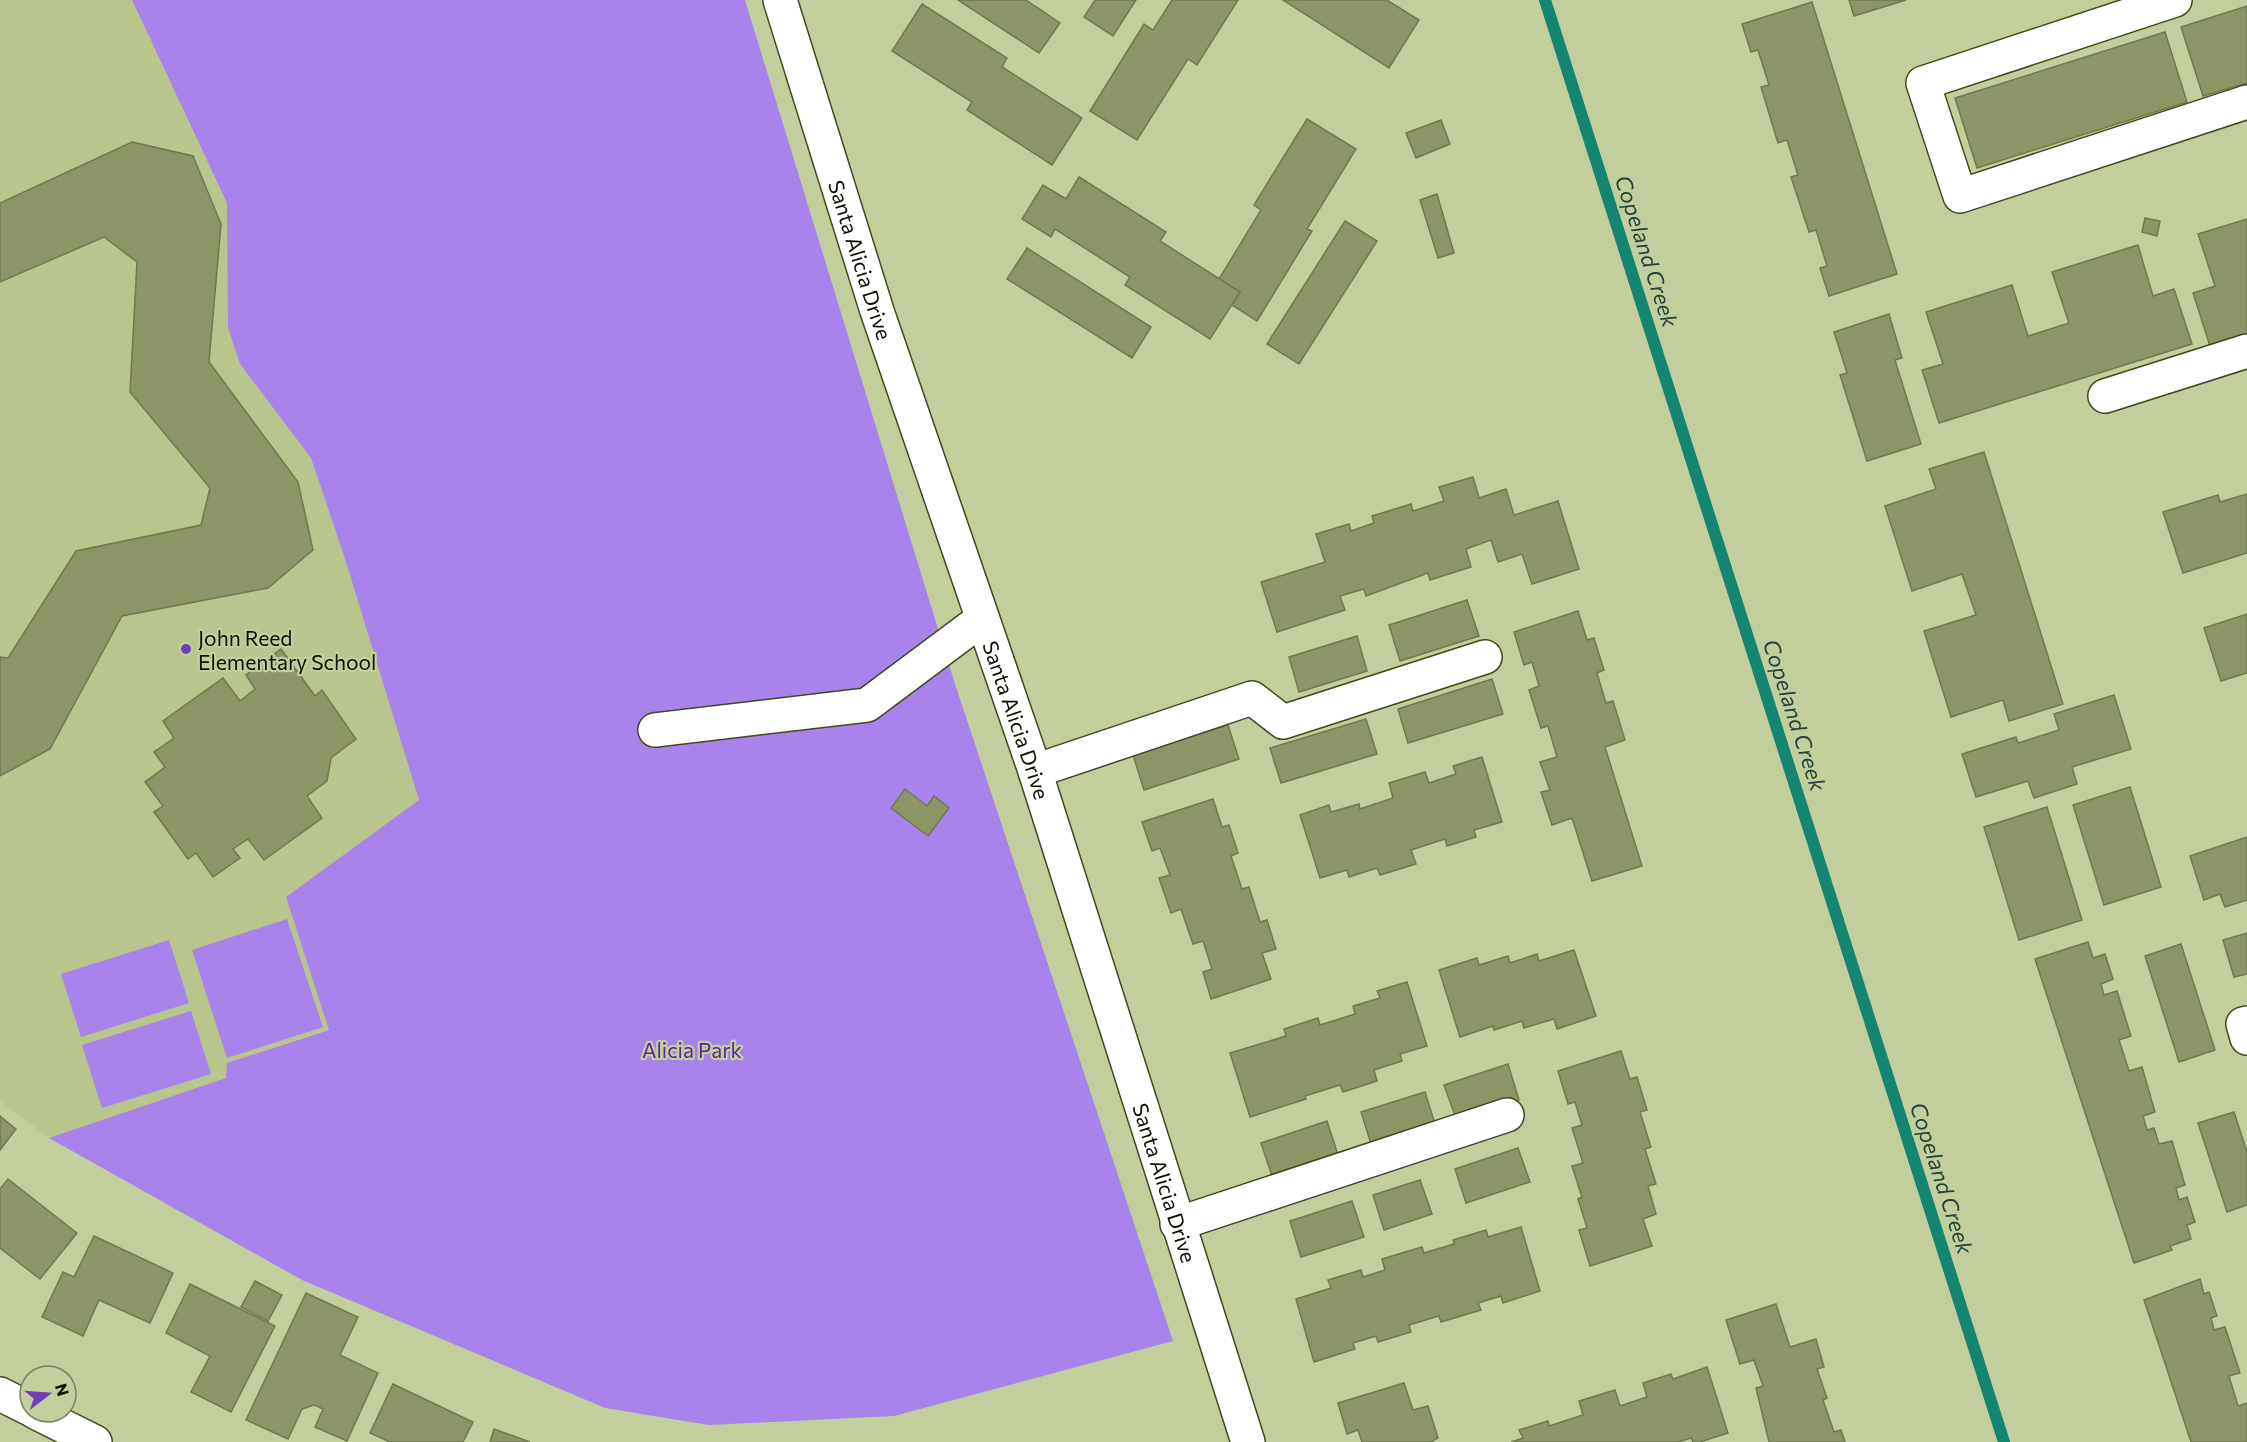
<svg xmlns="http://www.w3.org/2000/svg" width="2247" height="1442" font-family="Commissioner,sans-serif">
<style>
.built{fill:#b8c58c}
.green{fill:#a783eb}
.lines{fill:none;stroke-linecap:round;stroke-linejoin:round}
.stream{stroke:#138570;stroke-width:12}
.building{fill:#8b9566;stroke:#70794c;stroke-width:1.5}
.minor-casing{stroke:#40481c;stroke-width:36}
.minor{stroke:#fff;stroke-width:33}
.poi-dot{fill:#7040b7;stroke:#c3ce9d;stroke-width:2}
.labels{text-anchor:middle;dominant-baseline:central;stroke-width:4.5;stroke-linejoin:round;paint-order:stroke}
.street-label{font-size:21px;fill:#0c0f01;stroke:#c3ce9d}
.poi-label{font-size:21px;fill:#0c0f01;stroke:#c3ce9d;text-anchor:start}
.park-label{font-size:21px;fill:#5d24a3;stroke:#c3ce9d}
.water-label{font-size:22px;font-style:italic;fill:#24423b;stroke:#c3ce9d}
</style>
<rect width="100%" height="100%" fill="#c3ce9d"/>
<path class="built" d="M 0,0 L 132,0 L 227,203 L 228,328 L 240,364 L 311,458 L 346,562 L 420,800 L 286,897 L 329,1029 L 227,1063 L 227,1078 L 49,1138 L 0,1101 Z"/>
<g class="green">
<path d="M 132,0 L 745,0 L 954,681 L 1173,1341 L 894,1416 L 709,1425 L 605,1408 L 302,1280 L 49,1138 L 226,1078 L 227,1063 L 329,1030 L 286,897 L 419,800 L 346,562 L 311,458 L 240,364 L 228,328 L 227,203 Z"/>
<path d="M 287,919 L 323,1027 L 227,1058 L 192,950 Z"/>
<path d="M 169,940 L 189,1003 L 81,1037 L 61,974 Z"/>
<path d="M 191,1011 L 211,1074 L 102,1108 L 82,1045 Z"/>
</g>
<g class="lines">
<path class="stream" d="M 1545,0 L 2004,1442"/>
</g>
<g class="building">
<path d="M 958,0 L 1026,0 L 1060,23 L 1039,53 Z"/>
<path d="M 1095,0 L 1136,0 L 1113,36 L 1084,17 Z"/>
<path d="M 1172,0 L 1238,0 L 1197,65 L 1188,59 L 1137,140 L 1090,111 L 1144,24 L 1153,30 Z"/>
<path d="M 1283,0 L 1387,0 L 1419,20 L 1389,68 Z"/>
<path d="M 1849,0 L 1906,0 L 1854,16 Z"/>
<path d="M 1812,2 L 1897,274 L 1829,296 L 1820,268 L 1827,266 L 1816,230 L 1809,232 L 1791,177 L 1798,175 L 1787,140 L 1778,143 L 1761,87 L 1769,85 L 1758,50 L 1751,52 L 1742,24 Z"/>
<path d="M 922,4 L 1007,58 L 1002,67 L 1082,118 L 1052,165 L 967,110 L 972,102 L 892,51 Z"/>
<path d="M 2247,6 L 2247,83 L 2203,96 L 2181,27 Z"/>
<path d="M 2165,32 L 2187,102 L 1977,168 L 1955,98 Z"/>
<path d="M 1307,119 L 1356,149 L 1307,229 L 1312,231 L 1257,321 L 1232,305 L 1240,292 L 1219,279 L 1261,210 L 1254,205 Z"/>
<path d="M 1441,120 L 1450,144 L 1416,158 L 1406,133 Z"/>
<path d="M 132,142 L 193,156 L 221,224 L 209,362 L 298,482 L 313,550 L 268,588 L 122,616 L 50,749 L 0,776 L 0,657 L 8,658 L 76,551 L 201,525 L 210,488 L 130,392 L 137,262 L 104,237 L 0,282 L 0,203 Z"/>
<path d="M 1079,177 L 1166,232 L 1160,241 L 1240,292 L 1210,339 L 1125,285 L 1130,277 L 1055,229 L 1051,237 L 1022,219 L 1043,185 L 1066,199 Z"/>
<path d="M 1437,194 L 1454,253 L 1438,258 L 1420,200 Z"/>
<path d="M 2145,218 L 2160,221 L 2157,236 L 2142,232 Z"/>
<path d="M 2247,219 L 2247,335 L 2210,346 L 2193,293 L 2215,286 L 2198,234 Z"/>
<path d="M 1345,221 L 1377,241 L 1299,364 L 1267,344 Z"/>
<path d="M 2138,245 L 2153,296 L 2174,289 L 2192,344 L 1939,423 L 1922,370 L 1943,364 L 1926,312 L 2012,285 L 2028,336 L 2069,323 L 2052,272 Z"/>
<path d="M 1027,248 L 1151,327 L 1132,358 L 1007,279 Z"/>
<path d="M 1889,314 L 1902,358 L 1895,360 L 1921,444 L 1867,461 L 1840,375 L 1847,373 L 1834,332 Z"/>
<path d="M 1984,452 L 2063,704 L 2009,721 L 2003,700 L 1951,717 L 1924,631 L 1976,615 L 1962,574 L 1912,591 L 1885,506 L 1936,489 L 1929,469 Z"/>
<path d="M 1473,477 L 1479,498 L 1506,489 L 1514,515 L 1558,501 L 1579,569 L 1532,584 L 1522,554 L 1498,562 L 1491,540 L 1466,549 L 1471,567 L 1430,580 L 1428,573 L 1366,596 L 1364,589 L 1340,596 L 1345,610 L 1277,632 L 1261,582 L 1325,562 L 1316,534 L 1349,524 L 1351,531 L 1374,523 L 1372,516 L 1411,504 L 1413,511 L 1444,501 L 1439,487 Z"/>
<path d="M 2247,494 L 2247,553 L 2183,573 L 2163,512 L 2218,495 L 2220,502 Z"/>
<path d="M 1467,600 L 1479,636 L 1400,661 L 1389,625 Z"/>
<path d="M 1578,611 L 1587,640 L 1594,638 L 1604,670 L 1597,673 L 1606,703 L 1613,701 L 1625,740 L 1605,747 L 1642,866 L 1592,881 L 1572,818 L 1552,825 L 1541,792 L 1550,790 L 1540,762 L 1557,757 L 1548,726 L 1541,728 L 1529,690 L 1539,686 L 1532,662 L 1524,665 L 1514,632 Z"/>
<path d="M 2247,614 L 2247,673 L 2221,681 L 2204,628 Z"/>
<path d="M 1357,636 L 1367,671 L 1299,692 L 1289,657 Z"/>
<path d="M 281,649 L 315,696 L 322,690 L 356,739 L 331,758 L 327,781 L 307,796 L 322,818 L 264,860 L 248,839 L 233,849 L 240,858 L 213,877 L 196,853 L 188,859 L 154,812 L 163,806 L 145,782 L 165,767 L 154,752 L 174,738 L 163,721 L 223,678 L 240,701 L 255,689 L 246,675 Z"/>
<path d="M 1492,679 L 1503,714 L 1408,743 L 1398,709 Z"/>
<path d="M 2114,695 L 2131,749 L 2072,767 L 2077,784 L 2034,798 L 2028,781 L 1976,797 L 1962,754 L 2016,737 L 2018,743 L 2059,730 L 2054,714 Z"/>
<path d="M 1366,719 L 1377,754 L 1281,783 L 1270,748 Z"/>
<path d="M 1228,725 L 1239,759 L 1144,790 L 1133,755 Z"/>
<path d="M 1482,757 L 1502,822 L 1474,830 L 1476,837 L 1447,846 L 1445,839 L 1411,850 L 1416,864 L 1380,875 L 1377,868 L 1349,877 L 1347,870 L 1320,878 L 1300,815 L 1329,805 L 1331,812 L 1359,804 L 1360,809 L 1393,798 L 1389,783 L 1425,772 L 1429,783 L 1456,774 L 1453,766 Z"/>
<path d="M 2130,787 L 2161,887 L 2104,905 L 2073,805 Z"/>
<path d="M 905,789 L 927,806 L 934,796 L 949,808 L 928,836 L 891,808 Z"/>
<path d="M 1213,799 L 1222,827 L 1229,825 L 1238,853 L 1231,856 L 1242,889 L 1249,887 L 1260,922 L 1267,920 L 1276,949 L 1262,953 L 1271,979 L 1211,999 L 1203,972 L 1212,969 L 1203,941 L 1193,944 L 1181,909 L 1171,913 L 1159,878 L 1170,875 L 1160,848 L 1152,851 L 1142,822 Z"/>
<path d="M 2047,807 L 2082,920 L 2019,940 L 1984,827 Z"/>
<path d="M 2247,837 L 2247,900 L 2225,907 L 2220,894 L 2204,900 L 2190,856 Z"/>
<path d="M 2247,933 L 2247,974 L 2234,977 L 2223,940 Z"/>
<path d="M 2088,942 L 2093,958 L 2105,954 L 2113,979 L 2101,984 L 2104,995 L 2117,991 L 2131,1036 L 2119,1040 L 2129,1071 L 2142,1067 L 2155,1112 L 2143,1116 L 2147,1130 L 2154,1128 L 2159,1144 L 2172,1141 L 2185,1185 L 2176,1188 L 2179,1200 L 2187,1197 L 2195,1222 L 2187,1225 L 2191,1239 L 2170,1246 L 2172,1250 L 2134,1263 L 2035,959 Z"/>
<path d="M 2181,944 L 2215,1050 L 2179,1062 L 2145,956 Z"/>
<path d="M 1574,950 L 1596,1016 L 1557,1029 L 1554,1019 L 1524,1028 L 1522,1021 L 1494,1030 L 1493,1026 L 1460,1037 L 1439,970 L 1477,958 L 1479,965 L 1508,956 L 1510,963 L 1537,954 L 1539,961 Z"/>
<path d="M 1407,982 L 1427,1046 L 1400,1054 L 1402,1061 L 1374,1070 L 1377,1081 L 1343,1092 L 1340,1085 L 1305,1096 L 1306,1099 L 1250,1117 L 1230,1053 L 1286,1036 L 1284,1029 L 1318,1018 L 1320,1025 L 1355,1014 L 1353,1006 L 1380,998 L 1377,991 Z"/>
<path d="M 1621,1051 L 1630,1079 L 1637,1077 L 1647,1110 L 1640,1112 L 1651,1147 L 1645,1149 L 1656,1184 L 1648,1186 L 1656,1214 L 1643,1219 L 1652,1246 L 1590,1266 L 1579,1230 L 1587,1228 L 1578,1199 L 1582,1197 L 1572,1166 L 1583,1163 L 1572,1128 L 1582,1125 L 1575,1102 L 1568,1104 L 1558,1071 Z"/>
<path d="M 1508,1064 L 1519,1100 L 1457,1121 L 1444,1085 Z"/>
<path d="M 1425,1092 L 1436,1127 L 1372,1147 L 1361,1112 Z"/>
<path d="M 2234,1112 L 2247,1152 L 2247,1205 L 2227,1212 L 2198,1123 Z"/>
<path d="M 0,1116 L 16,1129 L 0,1150 Z"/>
<path d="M 1327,1121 L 1339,1158 L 1273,1179 L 1261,1143 Z"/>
<path d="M 1518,1148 L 1530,1182 L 1466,1203 L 1455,1169 Z"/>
<path d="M 8,1179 L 77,1233 L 40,1279 L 0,1248 L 0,1189 Z"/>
<path d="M 1420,1180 L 1432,1214 L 1384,1230 L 1373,1195 Z"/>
<path d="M 1352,1201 L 1364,1237 L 1301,1257 L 1290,1221 Z"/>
<path d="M 1521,1227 L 1540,1291 L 1503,1303 L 1501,1296 L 1478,1303 L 1481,1310 L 1441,1322 L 1439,1316 L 1409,1325 L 1411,1332 L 1378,1342 L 1376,1336 L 1353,1343 L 1355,1349 L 1314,1362 L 1296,1299 L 1331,1288 L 1328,1280 L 1361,1270 L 1363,1277 L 1385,1270 L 1382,1259 L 1422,1247 L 1424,1253 L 1454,1244 L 1453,1240 L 1486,1230 L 1488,1237 Z"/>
<path d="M 94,1236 L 173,1273 L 150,1323 L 99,1300 L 83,1336 L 42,1317 L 63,1272 L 74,1277 Z"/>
<path d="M 2200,1279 L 2204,1294 L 2209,1292 L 2217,1316 L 2211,1318 L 2214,1330 L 2225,1327 L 2240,1373 L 2229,1376 L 2238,1406 L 2247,1403 L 2247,1442 L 2191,1442 L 2144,1300 Z"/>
<path d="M 255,1281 L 282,1295 L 268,1321 L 241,1307 Z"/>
<path d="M 190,1284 L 275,1326 L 231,1412 L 191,1392 L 210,1356 L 166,1333 Z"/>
<path d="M 306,1293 L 358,1317 L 340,1355 L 378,1373 L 347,1441 L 315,1427 L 323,1409 L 314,1405 L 302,1409 L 288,1439 L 246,1420 Z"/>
<path d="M 1776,1304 L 1790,1347 L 1816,1339 L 1824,1367 L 1817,1369 L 1827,1398 L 1823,1400 L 1834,1432 L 1841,1430 L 1845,1442 L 1769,1442 L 1756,1388 L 1763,1386 L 1754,1360 L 1740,1364 L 1726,1320 Z"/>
<path d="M 1707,1367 L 1728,1433 L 1700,1442 L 1693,1442 L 1691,1438 L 1678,1442 L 1511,1442 L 1523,1438 L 1519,1430 L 1548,1421 L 1549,1426 L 1583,1415 L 1579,1401 L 1615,1390 L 1620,1406 L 1647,1397 L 1643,1383 L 1671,1374 L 1673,1379 Z"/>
<path d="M 1404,1383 L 1413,1410 L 1428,1406 L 1438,1438 L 1431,1442 L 1362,1442 L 1358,1430 L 1347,1434 L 1338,1403 Z"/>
<path d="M 393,1384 L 473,1422 L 463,1442 L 390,1442 L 370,1433 Z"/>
<path d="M 494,1429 L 530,1442 L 490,1442 Z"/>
</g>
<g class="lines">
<g class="minor-casing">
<g id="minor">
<path id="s1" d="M 780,0 L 877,311 L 1035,771 L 1248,1442"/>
<path d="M 2175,0 L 1923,83 L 1960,196 L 2247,102"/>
<path d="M 2105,396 L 2247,351"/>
<path d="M 655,730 L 867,705 L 982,619"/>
<path d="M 1035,771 L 1252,698 L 1283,722 L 1485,657"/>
<path d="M 2247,1023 L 2243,1024 L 2247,1038"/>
<path d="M 1177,1224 L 1507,1115"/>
<path d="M 0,1394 L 30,1409"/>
<path d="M 35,1412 L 95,1442"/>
</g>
</g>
<use href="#minor" class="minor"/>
</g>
<circle class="poi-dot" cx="186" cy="649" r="6"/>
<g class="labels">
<g class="street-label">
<text stroke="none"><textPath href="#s1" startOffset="272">Santa Alicia Drive</textPath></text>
<text stroke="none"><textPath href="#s1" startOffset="758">Santa Alicia Drive</textPath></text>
<text stroke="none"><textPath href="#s1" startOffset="1244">Santa Alicia Drive</textPath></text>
</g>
<g class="poi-label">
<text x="198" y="637">John Reed<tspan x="198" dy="24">Elementary School</tspan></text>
</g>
<g class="park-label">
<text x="692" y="1049">Alicia Park</text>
</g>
<g class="water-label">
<text transform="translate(1647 251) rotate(72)">Copeland Creek</text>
<text transform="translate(1795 715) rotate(72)">Copeland Creek</text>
<text transform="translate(1942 1178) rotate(72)">Copeland Creek</text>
</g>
</g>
<g transform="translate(48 1394) rotate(73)"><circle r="28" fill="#c3ce9d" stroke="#7a825f" stroke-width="1.5"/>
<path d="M0-4.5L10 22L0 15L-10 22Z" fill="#7040b7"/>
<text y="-9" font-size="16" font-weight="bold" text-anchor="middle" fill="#0c0f01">N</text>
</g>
</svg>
